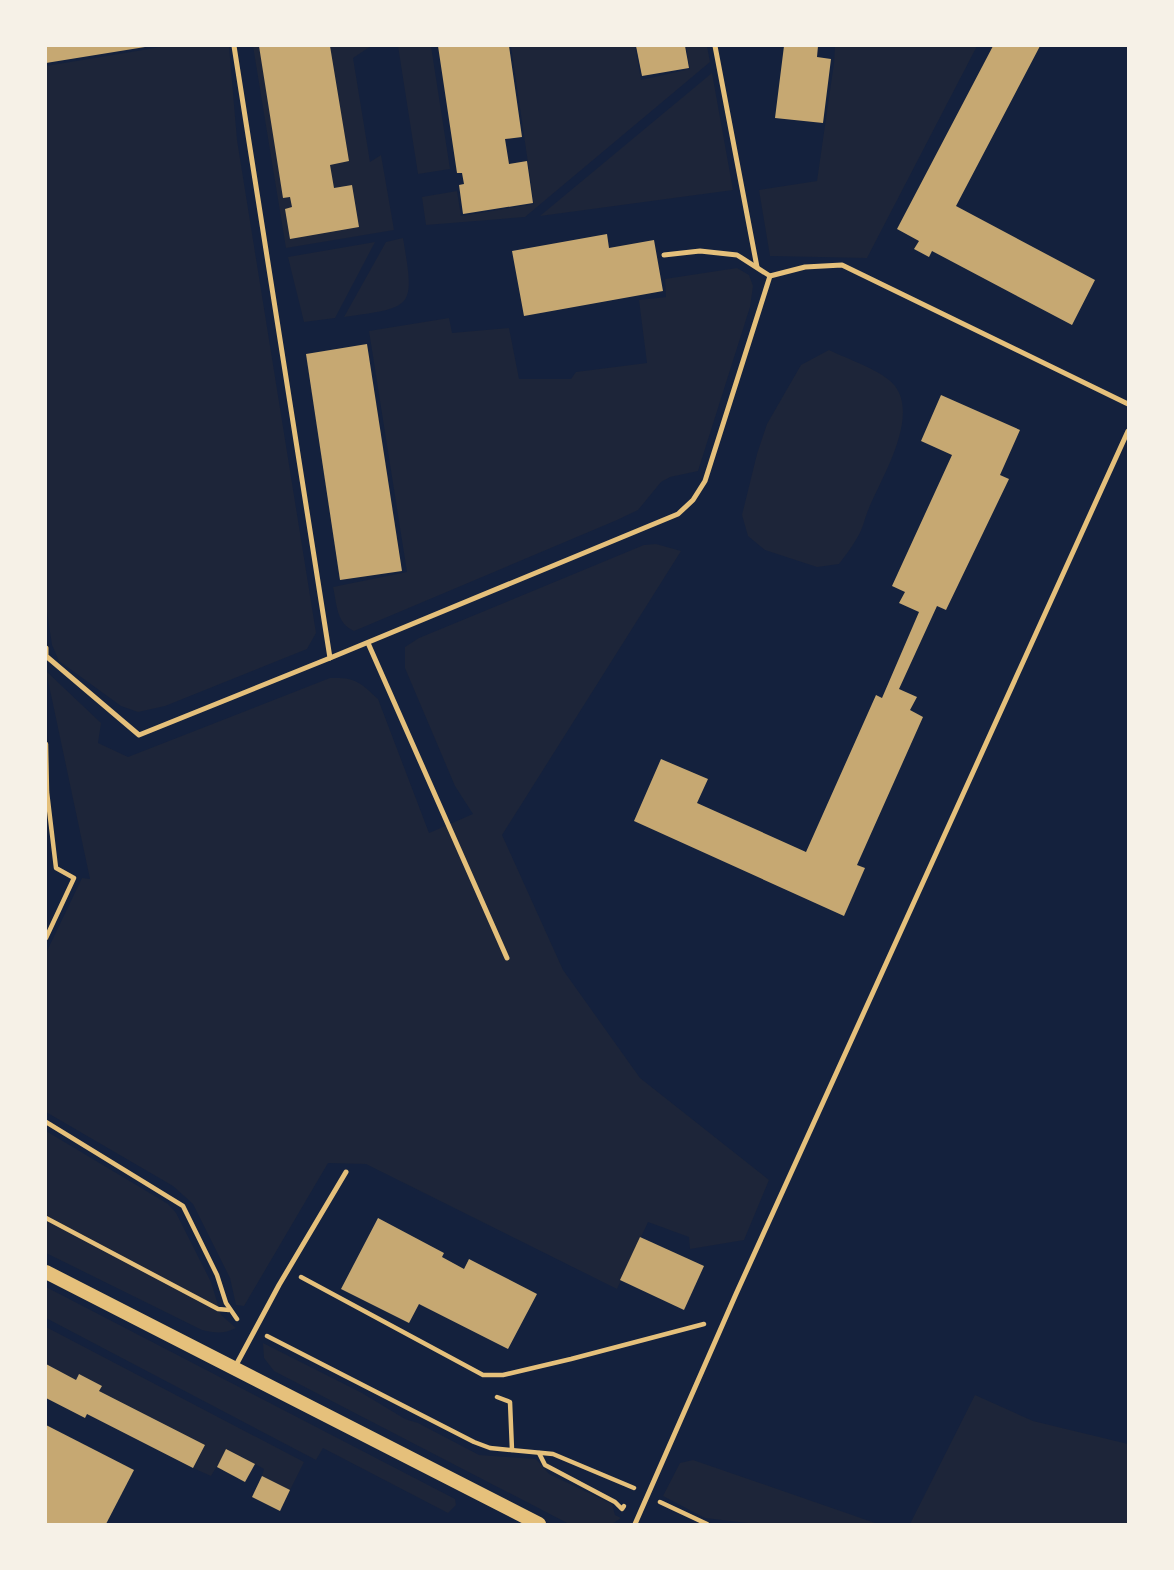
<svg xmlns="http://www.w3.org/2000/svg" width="1174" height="1570" font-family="'Nunito Sans',sans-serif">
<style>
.green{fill:#1d2539}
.building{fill:#c6a872}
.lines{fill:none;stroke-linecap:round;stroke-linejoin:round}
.path{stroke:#e5c07b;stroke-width:4.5}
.service{stroke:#e5c07b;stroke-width:5}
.secondary{stroke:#e5c07b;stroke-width:14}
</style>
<rect width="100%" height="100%" fill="#14213d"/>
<g class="green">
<path d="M 167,46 L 229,46 L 237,140 L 316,633 L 307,649 L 165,706 L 138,712 L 121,706 L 59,661 L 52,645 L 46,605 L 46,66 Z"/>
<path d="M 253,46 L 371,46 L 353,58 L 370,162 L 381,155 L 394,230 L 286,248 Z"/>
<path d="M 398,46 L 431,46 L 450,169 L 418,174 Z"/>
<path d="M 511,46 L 635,46 L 641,80 L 690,69 L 686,46 L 707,46 L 710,62 L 525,217 L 426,225 L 422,197 L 457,191 L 461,216 L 534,204 Z"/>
<path d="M 835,46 L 977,46 L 867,258 L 770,256 L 759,190 L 817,181 L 834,63 Z"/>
<path d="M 712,73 L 733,190 L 540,216 Z"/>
<path d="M 403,238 C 415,309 414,307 344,317 L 386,242 Z"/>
<path d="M 375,242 L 335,318 L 304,322 L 288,257 Z"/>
<path d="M 737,268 L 749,275 L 753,286 L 750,307 L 698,471 L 670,477 L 661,482 L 638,510 L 617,520 L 354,631 C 336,623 337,604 333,587 L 407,572 L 369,331 L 449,318 L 452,333 L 509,328 L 519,379 L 571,379 L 576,372 L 647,363 L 639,300 L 666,297 L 665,279 Z"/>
<path d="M 829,350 C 847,359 884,371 895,386 C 919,418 882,477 869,508 C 865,517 863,529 857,538 C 852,547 845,556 839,564 L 817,567 L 765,550 L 748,536 L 742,515 L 757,454 L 767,424 L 801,365 Z"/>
<path d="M 656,544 L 681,551 L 502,835 L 563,970 L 640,1078 L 769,1180 L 744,1240 L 690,1249 L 689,1237 L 648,1222 L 617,1289 L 366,1164 L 328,1163 L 244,1306 L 236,1305 L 230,1278 L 193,1204 L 173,1186 L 46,1112 L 46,953 L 82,878 L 90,879 L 46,671 L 101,723 L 98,743 L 128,757 L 330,678 C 355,677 360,682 378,699 L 429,833 L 473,814 L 455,786 L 405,668 L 405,647 L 419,638 L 644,545 Z"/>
<path d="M 46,1131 L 168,1204 L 176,1213 L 211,1282 L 221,1315 L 236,1328 C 224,1334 215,1333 202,1330 L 46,1253 Z"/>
<path d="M 46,1287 L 455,1499 L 456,1505 L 448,1513 L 323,1448 L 316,1460 L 46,1318 Z"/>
<path d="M 46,1327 L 304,1462 L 290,1490 L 262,1476 L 264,1469 L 227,1449 L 211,1476 L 193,1468 L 205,1445 L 99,1391 L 101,1386 L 80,1375 L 76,1380 L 46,1364 Z"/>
<path d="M 263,1343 L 362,1393 L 405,1419 L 418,1423 L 479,1455 L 536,1459 L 549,1474 L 612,1504 L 615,1515 L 621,1518 L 612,1524 L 569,1524 L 274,1371 L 264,1358 Z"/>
<path d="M 975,1395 L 1033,1421 L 1128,1444 L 1128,1524 L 910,1524 Z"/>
<path d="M 693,1460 L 878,1524 L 756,1524 L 705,1518 L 663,1496 L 680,1463 Z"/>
</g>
<g class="building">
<path d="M 46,46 L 145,46 L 145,47 L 46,63 Z"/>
<path d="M 259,46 L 330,46 L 349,161 L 330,165 L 334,188 L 352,185 L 359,227 L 290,239 L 285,209 L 292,207 L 290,197 L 283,198 Z"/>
<path d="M 438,46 L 509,46 L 522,137 L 505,139 L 509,164 L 527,161 L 533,203 L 463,214 L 459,185 L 464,184 L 462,173 L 457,173 Z"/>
<path d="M 636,46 L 685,46 L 689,68 L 642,76 Z"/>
<path d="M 784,46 L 818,46 L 817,57 L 831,59 L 823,123 L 775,118 Z"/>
<path d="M 993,46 L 1040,46 L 956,206 L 1095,280 L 1072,325 L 932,251 L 929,257 L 914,249 L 919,241 L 897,229 Z"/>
<path d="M 607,234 L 609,248 L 654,240 L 663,291 L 524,316 L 512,251 Z"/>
<path d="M 367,344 L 402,571 L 340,580 L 306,354 Z"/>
<path d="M 941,395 L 1020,430 L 1000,475 L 1009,479 L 946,610 L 937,606 L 899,689 L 917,697 L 910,710 L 923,717 L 857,865 L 865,868 L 844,916 L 634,821 L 661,759 L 708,779 L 697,803 L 806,852 L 876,695 L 882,698 L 919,612 L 899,603 L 905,592 L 892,586 L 952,455 L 921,441 Z"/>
<path d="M 378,1218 L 444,1253 L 442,1257 L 464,1269 L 469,1259 L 537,1294 L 508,1349 L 419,1304 L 409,1323 L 341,1289 Z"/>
<path d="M 640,1237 L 704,1266 L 684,1310 L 620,1280 Z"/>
<path d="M 46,1364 L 76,1380 L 79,1374 L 102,1386 L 99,1391 L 205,1445 L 193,1468 L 87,1414 L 85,1418 L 46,1398 Z"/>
<path d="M 46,1425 L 134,1470 L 106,1524 L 46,1524 Z"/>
<path d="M 226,1449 L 255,1464 L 245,1482 L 217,1467 Z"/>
<path d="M 262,1476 L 290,1490 L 280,1511 L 252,1497 Z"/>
</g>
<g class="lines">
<g class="path">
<path d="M 46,744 L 47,792 L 56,868 L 74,878 L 46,938"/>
<path d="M 46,1122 L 183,1206 L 217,1275 L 226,1303 L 237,1319"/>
<path d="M 46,1218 L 218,1309 L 229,1310"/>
<path d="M 301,1277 L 483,1375 L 503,1375 L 571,1359 L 704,1324"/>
<path d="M 267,1336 L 474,1442 L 490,1448 L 553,1454 L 634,1488"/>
<path d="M 497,1397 L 510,1402 L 512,1450"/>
<path d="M 539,1453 L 545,1465 L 615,1502 L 622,1509 L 624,1506"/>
<path d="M 660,1502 L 707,1524"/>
</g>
<g class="service">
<path d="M 234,46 L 330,658 L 678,514 L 693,500 L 705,481 L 770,276 L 805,267 L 842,265 L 1128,404"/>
<path d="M 715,46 L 757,267"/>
<path d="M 664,255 L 700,251 L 737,255 L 770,276"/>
<path d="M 368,643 L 507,958"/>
<path d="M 46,648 L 46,656 L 139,735 L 330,658"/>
<path d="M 235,1367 L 279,1285 L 346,1172"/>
<path d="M 635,1524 L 736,1294 L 1128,431"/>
</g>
<path class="secondary" d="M 46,1272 L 539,1524"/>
</g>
<rect width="1174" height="1570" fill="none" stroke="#f6f1e7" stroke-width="94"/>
</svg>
